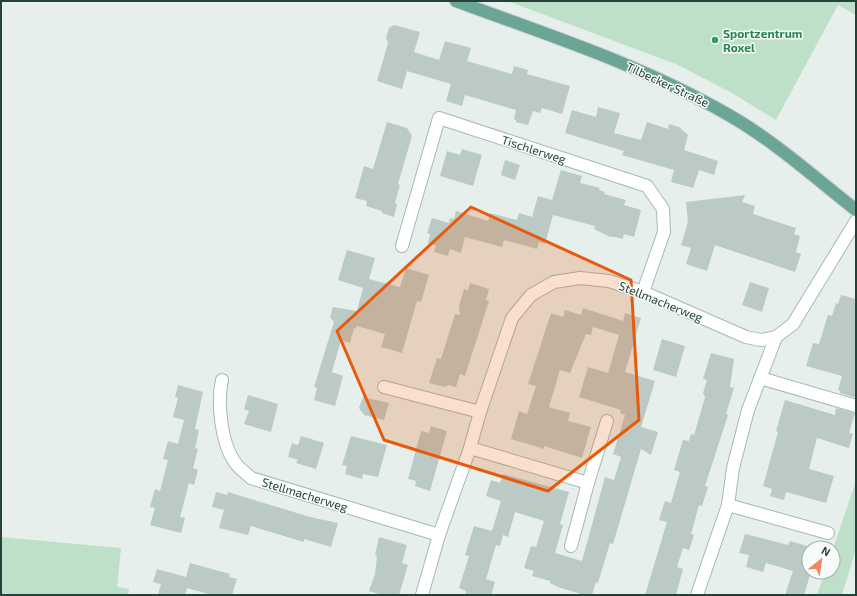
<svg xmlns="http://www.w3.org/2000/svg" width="857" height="596" font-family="'Exo 2',sans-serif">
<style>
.green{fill:#bfe0c8}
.building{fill:#bbcac4}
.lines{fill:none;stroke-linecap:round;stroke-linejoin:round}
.minor-casing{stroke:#a8b8b2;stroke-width:14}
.major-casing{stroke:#c2cac8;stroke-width:14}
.minor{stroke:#fff;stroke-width:12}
.major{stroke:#6aa596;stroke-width:12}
.marked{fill:#e8590c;fill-opacity:0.2;stroke:#e8590c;stroke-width:3;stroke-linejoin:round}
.leisure-dot{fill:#2e9e5b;stroke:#f7fbf9;stroke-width:1.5}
.labels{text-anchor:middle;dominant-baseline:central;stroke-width:3;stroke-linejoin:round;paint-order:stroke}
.leisure-label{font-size:12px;font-weight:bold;fill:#27864d;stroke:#f7fbf9;text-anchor:start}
.street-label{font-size:12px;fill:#24423a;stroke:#f7fbf9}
</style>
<rect width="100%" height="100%" fill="#e6efeb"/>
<g class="green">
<path d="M 507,1 L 856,1 L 856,15 L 838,5 L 776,120 L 732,93 L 678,65 Z"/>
<path d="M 856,481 L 856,549 L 842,595 L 817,595 L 825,572 L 833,572 L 833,549 Z"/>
<path d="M 1,537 L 121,548 L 117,587 L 129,589 L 128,595 L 1,595 Z"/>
</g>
<g class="building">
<path d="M 394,25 L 420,32 L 414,52 L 439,60 L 445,41 L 471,48 L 467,61 L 512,74 L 514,66 L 528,70 L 527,74 L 570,86 L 562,114 L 542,108 L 540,113 L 533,111 L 528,125 L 516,122 L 516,120 L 514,119 L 516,110 L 465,95 L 462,106 L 446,101 L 451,84 L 407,71 L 402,89 L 377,81 L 388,43 L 386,38 L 389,28 Z"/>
<path d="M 598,107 L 620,113 L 614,133 L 641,140 L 647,122 L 668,129 L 669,124 L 679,127 L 688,135 L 684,150 L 718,161 L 714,175 L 699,170 L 693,188 L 671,182 L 674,170 L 622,155 L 624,151 L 565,133 L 572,110 L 596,117 Z"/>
<path d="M 387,122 L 407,128 L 412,136 L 398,184 L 400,185 L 395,203 L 397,204 L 394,217 L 382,213 L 382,211 L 366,206 L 367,201 L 355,198 L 364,166 L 373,169 Z"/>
<path d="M 462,149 L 482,155 L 473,186 L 440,176 L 447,151 L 460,155 Z"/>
<path d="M 505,160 L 520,165 L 515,180 L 501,175 Z"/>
<path d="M 561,170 L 582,176 L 580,183 L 600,188 L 599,190 L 605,192 L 604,194 L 626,200 L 624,205 L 641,210 L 634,237 L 624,234 L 623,239 L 615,237 L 610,237 L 594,229 L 595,226 L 553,215 L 545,244 L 539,242 L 537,249 L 504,240 L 502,247 L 465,237 L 461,253 L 450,249 L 448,256 L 434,252 L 436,246 L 428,243 L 430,234 L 427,233 L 432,218 L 449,223 L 450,218 L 454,219 L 456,211 L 488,221 L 490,213 L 517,220 L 519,213 L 532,217 L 538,196 L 552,200 Z"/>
<path d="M 745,195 L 742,202 L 755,206 L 753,214 L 796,228 L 794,234 L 800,236 L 796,252 L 801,254 L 795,272 L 715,245 L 707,271 L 686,264 L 691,248 L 681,245 L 688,222 L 686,202 Z"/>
<path d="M 347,250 L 375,258 L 369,279 L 400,287 L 406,268 L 429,275 L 421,302 L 417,301 L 402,353 L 381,347 L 385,334 L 357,326 L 356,329 L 354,328 L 350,343 L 341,340 L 332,372 L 343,376 L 335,406 L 314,400 L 317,388 L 314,387 L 334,322 L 330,317 L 333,307 L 357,311 L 363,288 L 338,280 Z"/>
<path d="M 750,282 L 769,288 L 762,312 L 742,305 Z"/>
<path d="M 470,283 L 489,289 L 486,300 L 489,301 L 465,376 L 460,374 L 456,387 L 448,385 L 445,387 L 429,383 L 437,358 L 441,359 L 455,314 L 460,315 L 459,306 L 464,289 L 468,290 Z"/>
<path d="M 841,295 L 856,299 L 856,398 L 840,393 L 840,391 L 838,390 L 842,376 L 806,366 L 813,343 L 819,344 L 828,315 L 832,316 L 836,303 L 838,304 Z"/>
<path d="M 583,308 L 623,321 L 625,313 L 641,318 L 625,372 L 655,381 L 641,427 L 658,432 L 651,455 L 641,449 L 613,544 L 610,543 L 598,583 L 596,582 L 592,595 L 584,595 L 558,587 L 550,583 L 550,581 L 532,576 L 534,571 L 524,568 L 531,546 L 536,547 L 544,521 L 515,512 L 508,537 L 503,535 L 500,546 L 496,545 L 486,579 L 495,582 L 491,595 L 465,595 L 466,591 L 459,588 L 469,556 L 465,555 L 474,526 L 492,531 L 501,501 L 486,496 L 491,480 L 500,483 L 503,474 L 569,492 L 560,524 L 563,525 L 555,553 L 582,561 L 605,477 L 614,480 L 621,457 L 613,454 L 625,415 L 620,413 L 621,410 L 579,397 L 588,367 L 608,373 L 619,335 L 593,327 L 591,335 L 586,334 L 570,373 L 560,370 L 549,407 L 570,413 L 568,421 L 591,427 L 582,458 L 544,446 L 544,449 L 511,439 L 519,411 L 527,414 L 536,386 L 528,384 L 551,313 L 563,317 L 565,310 L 581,315 Z"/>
<path d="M 662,339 L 685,346 L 676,377 L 653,370 Z"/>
<path d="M 711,353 L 734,359 L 730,387 L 734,388 L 726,414 L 728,415 L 705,486 L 708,487 L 702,506 L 699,505 L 691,534 L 694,535 L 689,550 L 683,548 L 677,567 L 683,569 L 676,595 L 645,595 L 667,522 L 659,520 L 665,501 L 671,503 L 680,472 L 674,470 L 683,440 L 689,441 L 691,434 L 694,435 L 705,397 L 703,393 L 707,380 L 703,379 Z"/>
<path d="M 178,385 L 203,392 L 195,429 L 199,430 L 195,448 L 198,449 L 193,468 L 198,470 L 194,485 L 189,483 L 180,517 L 185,518 L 181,533 L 150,525 L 155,508 L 150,507 L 155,489 L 160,491 L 168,460 L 163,459 L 168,441 L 178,444 L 184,420 L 173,417 L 178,398 L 175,397 Z"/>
<path d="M 248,395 L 278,404 L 271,432 L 244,424 L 249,411 L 244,409 Z"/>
<path d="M 363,397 L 389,403 L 384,420 L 364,415 L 359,408 Z"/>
<path d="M 785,400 L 835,415 L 836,408 L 855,413 L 849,433 L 853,434 L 849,448 L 817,438 L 809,469 L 834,476 L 826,503 L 786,492 L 784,500 L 770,496 L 772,489 L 763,486 L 778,432 L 776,431 Z"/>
<path d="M 431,426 L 447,431 L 430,491 L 415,486 L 416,481 L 408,479 L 421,431 L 429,433 Z"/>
<path d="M 301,436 L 324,443 L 316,469 L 296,463 L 298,460 L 288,457 L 292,443 L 298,445 Z"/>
<path d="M 351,436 L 387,445 L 378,477 L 363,474 L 362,479 L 345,474 L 347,466 L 342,465 Z"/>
<path d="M 216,492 L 227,495 L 228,492 L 310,517 L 338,523 L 331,547 L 304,539 L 304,542 L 251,526 L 248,535 L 219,528 L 224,510 L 212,507 Z"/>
<path d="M 745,534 L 788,545 L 790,541 L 814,548 L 809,548 L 809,572 L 811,572 L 804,595 L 785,595 L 793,571 L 766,563 L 763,572 L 746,567 L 749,555 L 739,553 Z"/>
<path d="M 379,537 L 407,545 L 402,563 L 408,565 L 399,595 L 382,595 L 369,591 L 375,574 L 377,556 L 375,555 Z"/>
<path d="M 190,563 L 230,574 L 229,577 L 237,579 L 232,595 L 212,595 L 187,588 L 185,595 L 158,595 L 161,584 L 153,582 L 157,569 L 186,577 Z"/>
</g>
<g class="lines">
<g class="minor-casing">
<g id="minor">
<path d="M 402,246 L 439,118 L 647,186 L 663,209 L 664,232 L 643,292"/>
<path d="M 760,378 L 856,406"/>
<path d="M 222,380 C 217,402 221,442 234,461 C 238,468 246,473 251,478 L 439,535"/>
<path d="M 384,387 L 480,412"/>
<path d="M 470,448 L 588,483 L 607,421"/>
<path d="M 728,505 L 828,533"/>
<path d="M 571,546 L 588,483"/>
<path d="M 422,595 L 439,535 L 470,448 L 480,412 L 512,318 L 531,295 L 554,282 L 580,278 L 609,281 L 643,292 L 746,337 L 761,340 L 776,337"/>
<path d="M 697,595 L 728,505 L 733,468 L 748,410 L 776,337 L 793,324 L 856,221"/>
</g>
</g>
<g class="major-casing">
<path id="major" d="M 456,1 C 548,35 642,65 727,114 C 773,140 814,177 856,210"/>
</g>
<use href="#minor" class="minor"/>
<use href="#major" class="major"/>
</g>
<path class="marked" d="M 471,207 L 631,280 L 639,420 L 548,491 L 384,440 L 337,331 Z"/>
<circle class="leisure-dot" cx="715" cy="40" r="4"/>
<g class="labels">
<g class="leisure-label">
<text x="723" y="33">Sportzentrum<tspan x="723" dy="14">Roxel</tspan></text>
</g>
<g class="street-label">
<text transform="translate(668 84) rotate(25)">Tilbecker Straße</text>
<text transform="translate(534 149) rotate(18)">Tischlerweg</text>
<text transform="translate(661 301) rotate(22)">Stellmacherweg</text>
<text transform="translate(305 494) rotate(17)">Stellmacherweg</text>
</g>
</g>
<rect width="857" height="596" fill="none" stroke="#24423a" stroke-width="4"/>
<g transform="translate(821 560) rotate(30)"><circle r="19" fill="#f7fbf9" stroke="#a3b1ad"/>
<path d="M0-3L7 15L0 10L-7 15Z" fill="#f4845f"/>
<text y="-6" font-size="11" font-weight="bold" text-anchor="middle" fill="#24423a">N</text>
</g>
</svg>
